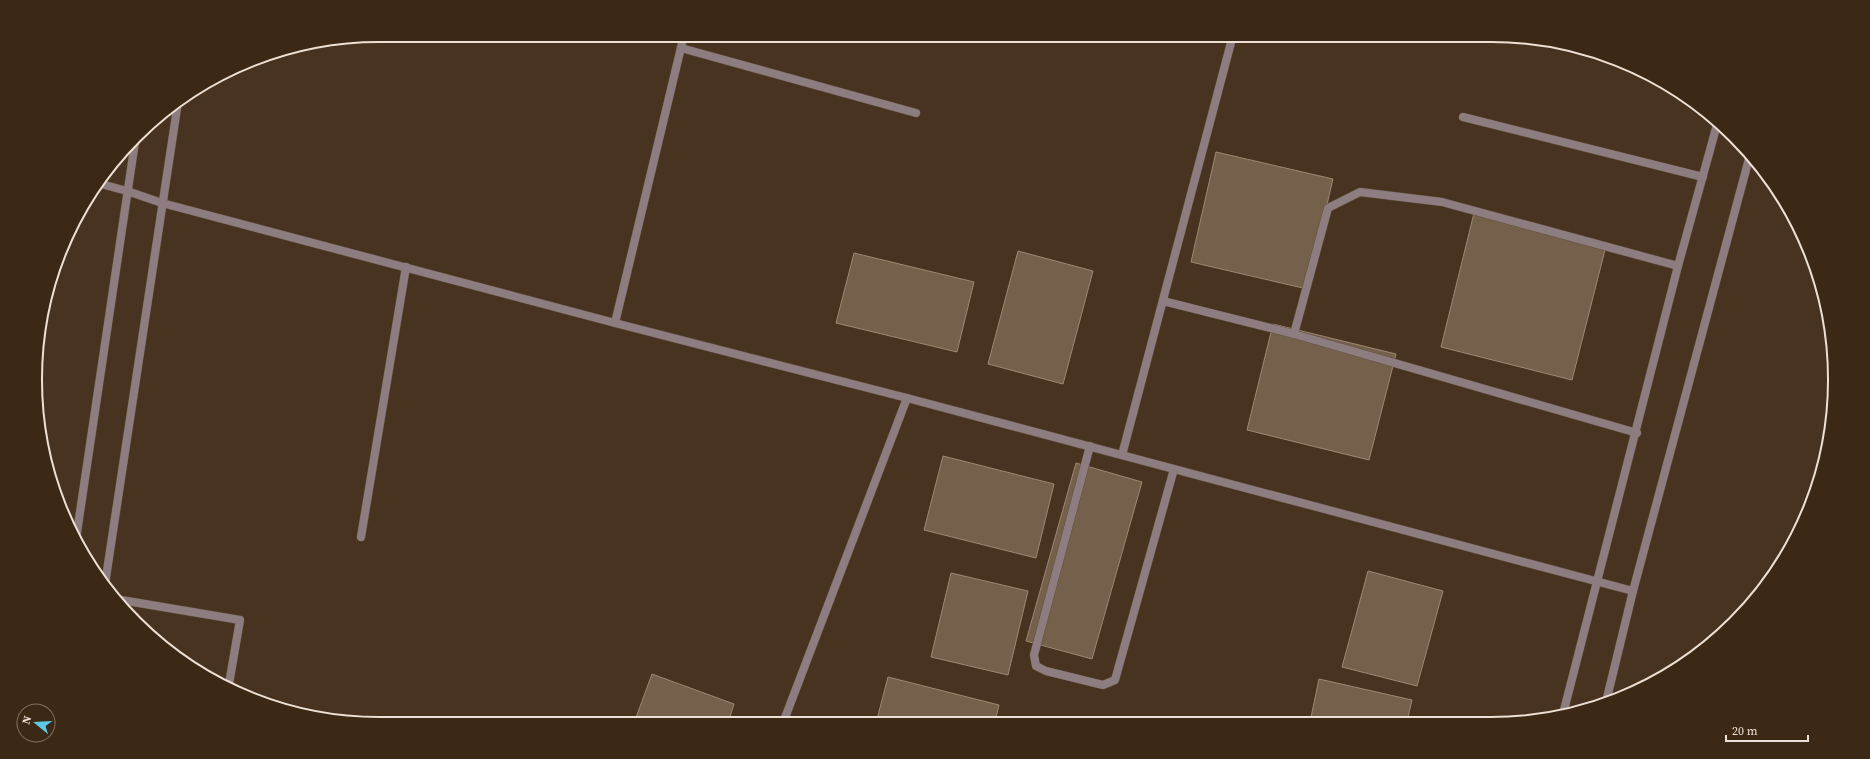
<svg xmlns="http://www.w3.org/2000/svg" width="1870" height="759" font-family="'Source Serif 4',serif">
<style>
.building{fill:#75614b;stroke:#9e8871}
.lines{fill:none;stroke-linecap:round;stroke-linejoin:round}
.service-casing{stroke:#624f3c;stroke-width:9}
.minor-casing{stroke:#624f3c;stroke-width:9}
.tertiary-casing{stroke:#624f3c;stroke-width:9}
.service{stroke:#8d7d80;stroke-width:8}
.minor{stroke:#8d7d80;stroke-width:8}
.tertiary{stroke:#8d7d80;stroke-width:8}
.rim{fill:none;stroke:#ede0d4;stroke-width:2}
</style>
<rect width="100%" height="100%" fill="#47331f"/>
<g class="building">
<path d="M 1216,152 L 1333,179 L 1307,289 L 1191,262 Z"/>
<path d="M 1474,213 L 1606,246 L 1572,380 L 1441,347 Z"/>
<path d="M 1018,251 L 1093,271 L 1063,384 L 988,364 Z"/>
<path d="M 854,253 L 974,282 L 957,352 L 836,323 Z"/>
<path d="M 55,266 L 39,361 L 38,334 Z"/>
<path d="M 1273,324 L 1396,354 L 1369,460 L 1247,430 Z"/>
<path d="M 943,456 L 1054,484 L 1036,558 L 924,530 Z"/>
<path d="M 1076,463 L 1142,482 L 1092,659 L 1026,641 Z"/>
<path d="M 1368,571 L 1443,591 L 1417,686 L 1342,667 Z"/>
<path d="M 951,573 L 1028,591 L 1008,675 L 931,657 Z"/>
<path d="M 652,674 L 734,704 L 728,723 L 634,723 Z"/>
<path d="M 888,677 L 999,705 L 995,722 L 876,723 Z"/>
<path d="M 1319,679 L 1412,700 L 1407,721 L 1310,722 Z"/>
</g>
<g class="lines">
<g class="service-casing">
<g id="service">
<path d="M 1463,117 L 1703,177"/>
<path d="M 1163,301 L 1294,334 L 1637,433"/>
<path d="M 1294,334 L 1328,208 L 1360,192 L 1442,202 L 1678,266"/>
<path d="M 121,600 L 240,620 L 229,684"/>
</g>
</g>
<g class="minor-casing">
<g id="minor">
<path d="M 681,48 L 916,113"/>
<path d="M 101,184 L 127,191 L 162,203 L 615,323 L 684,35"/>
<path d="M 615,323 L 907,398"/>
<path d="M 1090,446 L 1034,655 L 1036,666 L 1046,671 L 1103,685 L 1115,680 L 1174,469"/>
<path d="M 1122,455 L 1233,35"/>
<path d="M 361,537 L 406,267"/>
<path d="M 1606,702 L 1633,591 L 1750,155"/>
<path d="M 1563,714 L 1678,266 L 1718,121"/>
<path d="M 783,723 L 907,398 L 1633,591"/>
</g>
</g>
<g class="tertiary-casing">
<g id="tertiary">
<path d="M 76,539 L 135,142"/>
<path d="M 105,584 L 178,102"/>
</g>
</g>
<use href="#service" class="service"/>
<use href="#minor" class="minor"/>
<use href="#tertiary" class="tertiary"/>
</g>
<path d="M0 0H1870V759H0ZM379 42H1491A337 337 0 0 1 1828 379V380A337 337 0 0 1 1491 717H379A337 337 0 0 1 42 380V379A337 337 0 0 1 379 42Z" fill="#3c2915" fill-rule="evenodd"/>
<path class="rim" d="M379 42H1491A337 337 0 0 1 1828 379V380A337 337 0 0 1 1491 717H379A337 337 0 0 1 42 380V379A337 337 0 0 1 379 42Z"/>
<g transform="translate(36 723) rotate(288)"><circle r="19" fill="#3c2915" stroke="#837261"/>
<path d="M0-3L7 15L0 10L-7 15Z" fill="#5dc7e8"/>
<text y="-6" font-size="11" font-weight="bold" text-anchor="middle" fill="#ede0d4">N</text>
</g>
<path d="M1726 735v6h82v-6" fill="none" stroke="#ede0d4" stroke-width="2"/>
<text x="1732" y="735" font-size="12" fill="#ede0d4" stroke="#3c2915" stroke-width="3" paint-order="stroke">20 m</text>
</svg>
